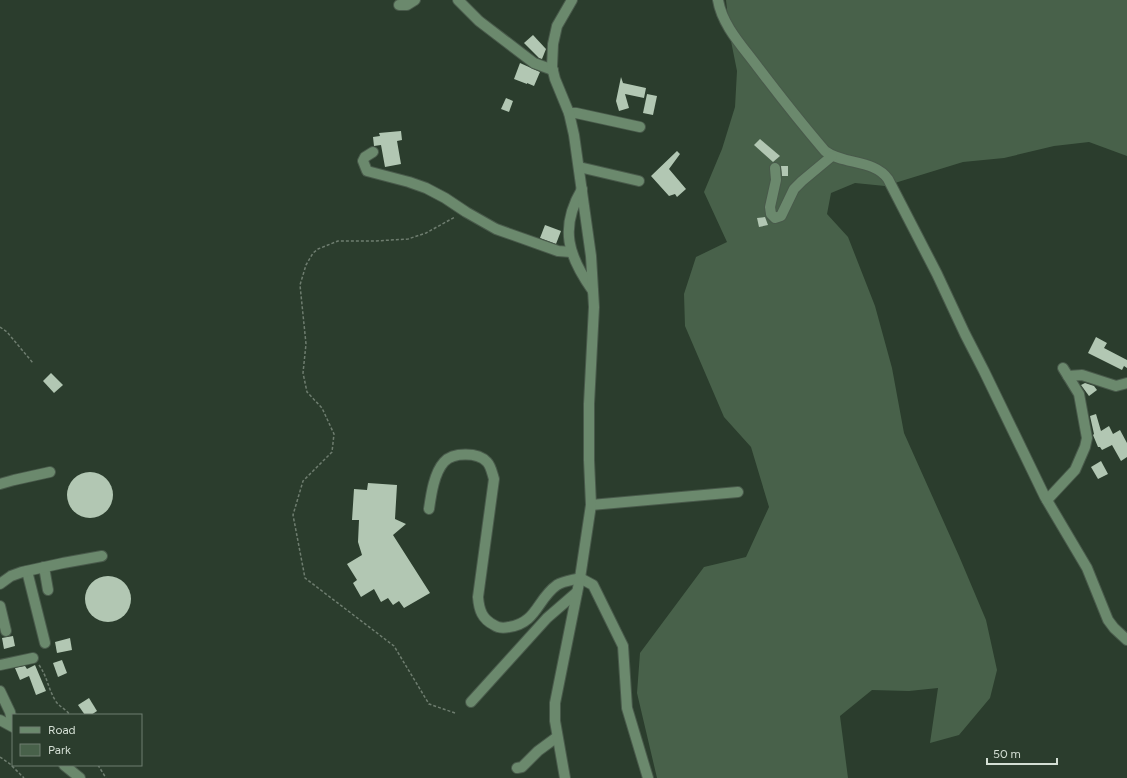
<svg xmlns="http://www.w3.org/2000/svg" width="1127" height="778" font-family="Figtree,sans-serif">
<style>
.green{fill:#48614a}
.building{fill:#b2c7b3}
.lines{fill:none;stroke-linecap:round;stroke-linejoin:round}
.minor-casing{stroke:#495a4b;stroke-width:12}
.path{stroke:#6e7d6f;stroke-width:1.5;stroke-dasharray:3 2;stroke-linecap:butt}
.minor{stroke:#6b896d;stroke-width:10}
</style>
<rect width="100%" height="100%" fill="#2b3d2d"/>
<path class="green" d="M 726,0 L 1127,0 L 1127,156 L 1089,142 L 1054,146 L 1004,158 L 963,162 L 885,186 L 855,183 L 831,193 L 827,214 L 848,237 L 875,306 L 892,368 L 904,433 L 959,556 L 986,620 L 997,670 L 990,698 L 959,735 L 930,743 L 938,688 L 909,691 L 872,690 L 840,716 L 848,778 L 657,778 L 637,693 L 640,653 L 704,567 L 746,557 L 769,507 L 751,447 L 724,417 L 685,326 L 684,294 L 696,257 L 727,242 L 704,192 L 722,149 L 735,107 L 737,71 L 730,36 Z"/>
<g class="building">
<path d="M 533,35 L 546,49 L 542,59 L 539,58 L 524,43 Z"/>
<path d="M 520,63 L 540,72 L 534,86 L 527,83 L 527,84 L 514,79 Z"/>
<path d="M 621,77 L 623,83 L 646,88 L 644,98 L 625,94 L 629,108 L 619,111 L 616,101 Z"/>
<path d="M 647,94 L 657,96 L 653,115 L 643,113 Z"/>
<path d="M 506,98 L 513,101 L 509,112 L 501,109 Z"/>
<path d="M 401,131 L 402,140 L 397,141 L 401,164 L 385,167 L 381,145 L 374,146 L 373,137 L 380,136 L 379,133 Z"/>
<path d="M 760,139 L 780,156 L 773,162 L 754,145 Z"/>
<path d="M 677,151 L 680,154 L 669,169 L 686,189 L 677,197 L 675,194 L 669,196 L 651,176 Z"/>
<path d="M 781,166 L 788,166 L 788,176 L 782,176 Z"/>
<path d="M 765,217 L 768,225 L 759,227 L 757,218 Z"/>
<path d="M 545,225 L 561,231 L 556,244 L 540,238 Z"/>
<path d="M 1096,337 L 1107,343 L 1104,348 L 1127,360 L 1127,368 L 1124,366 L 1122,370 L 1088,353 Z"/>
<path d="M 51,373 L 63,385 L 54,393 L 43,381 Z"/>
<path d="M 1085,383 L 1094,386 L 1097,390 L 1089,396 L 1081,385 Z"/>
<path d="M 1096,414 L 1101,431 L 1109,426 L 1113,434 L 1120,430 L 1127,443 L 1127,457 L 1121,461 L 1112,445 L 1102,450 L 1100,447 L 1098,447 L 1093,435 L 1094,434 L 1090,416 Z"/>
<path d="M 1101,461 L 1108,474 L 1098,479 L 1091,467 Z"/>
<circle cx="90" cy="495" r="23"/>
<path d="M 368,483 L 397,485 L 395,519 L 406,524 L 393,535 L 430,593 L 404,608 L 399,601 L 393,605 L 388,598 L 381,602 L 374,589 L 361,597 L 353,583 L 357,580 L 347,564 L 362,555 L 358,542 L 359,520 L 352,520 L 354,489 L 367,490 Z"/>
<circle cx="108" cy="599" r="23"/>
<path d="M 13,636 L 15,646 L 4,649 L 2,638 Z"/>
<path d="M 70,638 L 72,650 L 57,653 L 55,642 Z"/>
<path d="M 62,660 L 67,673 L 58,677 L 53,663 Z"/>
<path d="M 35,665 L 46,691 L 36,695 L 29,676 L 20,680 L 15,668 L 25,666 L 27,669 Z"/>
<path d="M 89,698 L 97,711 L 91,715 L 85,715 L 78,705 Z"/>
</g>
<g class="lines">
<g class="minor-casing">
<g id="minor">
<path d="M 458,0 L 479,21 L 534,63 L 553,70"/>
<path d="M 718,0 C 722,25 743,47 757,66 C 779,95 801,123 825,151 C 843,165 874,159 888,179 L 937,274 L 965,334 L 984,371 L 1045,497 L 1087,568 L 1108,620 L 1114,628 L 1127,640"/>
<path d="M 399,5 L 407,5 L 415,0"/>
<path d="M 569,113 L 576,113 L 640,127"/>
<path d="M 373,152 L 365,157 L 363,161 L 367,171 L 409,182 L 426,188 L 445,198 L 466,212 L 496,229 L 558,251 L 571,252"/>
<path d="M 579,167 L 639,181"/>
<path d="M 775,168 L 776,180 L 770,207 L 771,214 L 775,218 L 781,216 L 794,189 L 802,181 L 832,156"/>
<path d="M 582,189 C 559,228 568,256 593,291"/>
<path d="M 1068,376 L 1082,375 L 1116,386 L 1127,383"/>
<path d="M 0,484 L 14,480 L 50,472"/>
<path d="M 1047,500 L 1075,470 L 1085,447 L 1087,438 L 1079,394 L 1063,368"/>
<path d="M 591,505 L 738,492"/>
<path d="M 429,509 C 431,495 434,473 444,462 C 453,452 478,452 487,462 C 491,466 492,473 494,479 L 478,597 C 479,610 482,619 494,625 C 498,628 504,628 509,627 C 537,623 537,599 557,585 C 563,581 573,580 580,578 L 593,585 L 623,646 L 627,708 L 648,778"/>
<path d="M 44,567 L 48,590"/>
<path d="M 27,571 L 45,643"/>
<path d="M 0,584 L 11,576 L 22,572 L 63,563 L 102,556"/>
<path d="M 0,606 L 6,631"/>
<path d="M 0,665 L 33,658"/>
<path d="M 0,691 L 10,712 L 13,726"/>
<path d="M 471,702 L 547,618 L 577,592"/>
<path d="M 0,720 L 13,727"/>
<path d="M 64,765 L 80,778"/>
<path d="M 517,768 L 522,767 L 538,751 L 557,737"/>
<path d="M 565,778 L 555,721 L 555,703 L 580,578 L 591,505 L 589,460 L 589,404 L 594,307 L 591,256 L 574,135 L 569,113 L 555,79 L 552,67 L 553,44 L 557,26 L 572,0"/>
</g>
</g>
<g class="path">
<path d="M 0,327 L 7,332 L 33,363"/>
<path d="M 39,665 C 47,676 48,688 55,700 C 59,707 65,708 70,715"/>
<path d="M 455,713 L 429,704 L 394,646 L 305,578 L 293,515 L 303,481 L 332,452 L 334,434 L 322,408 L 307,392 L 303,373 L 306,344 L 300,285 L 306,265 L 313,253 L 318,249 L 338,241 L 375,241 L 408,239 L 426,233 L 455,217"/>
<path d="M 0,757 L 10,764 L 24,778"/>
<path d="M 98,765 L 106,778"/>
</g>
<use href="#minor" class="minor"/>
</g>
<rect x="12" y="714" width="130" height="52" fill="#2b3d2d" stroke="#6f7e70"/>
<rect x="20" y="727" width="20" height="6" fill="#6b896d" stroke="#6f7e70"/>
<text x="48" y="734" font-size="12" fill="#d4dfd4">Road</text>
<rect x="20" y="744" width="20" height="12" fill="#48614a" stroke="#6f7e70"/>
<text x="48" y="754" font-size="12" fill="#d4dfd4">Park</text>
<path d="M987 758v6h70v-6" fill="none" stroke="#d4dfd4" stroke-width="2"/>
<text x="993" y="758" font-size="12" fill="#d4dfd4" stroke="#2b3d2d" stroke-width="3" paint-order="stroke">50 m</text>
</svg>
